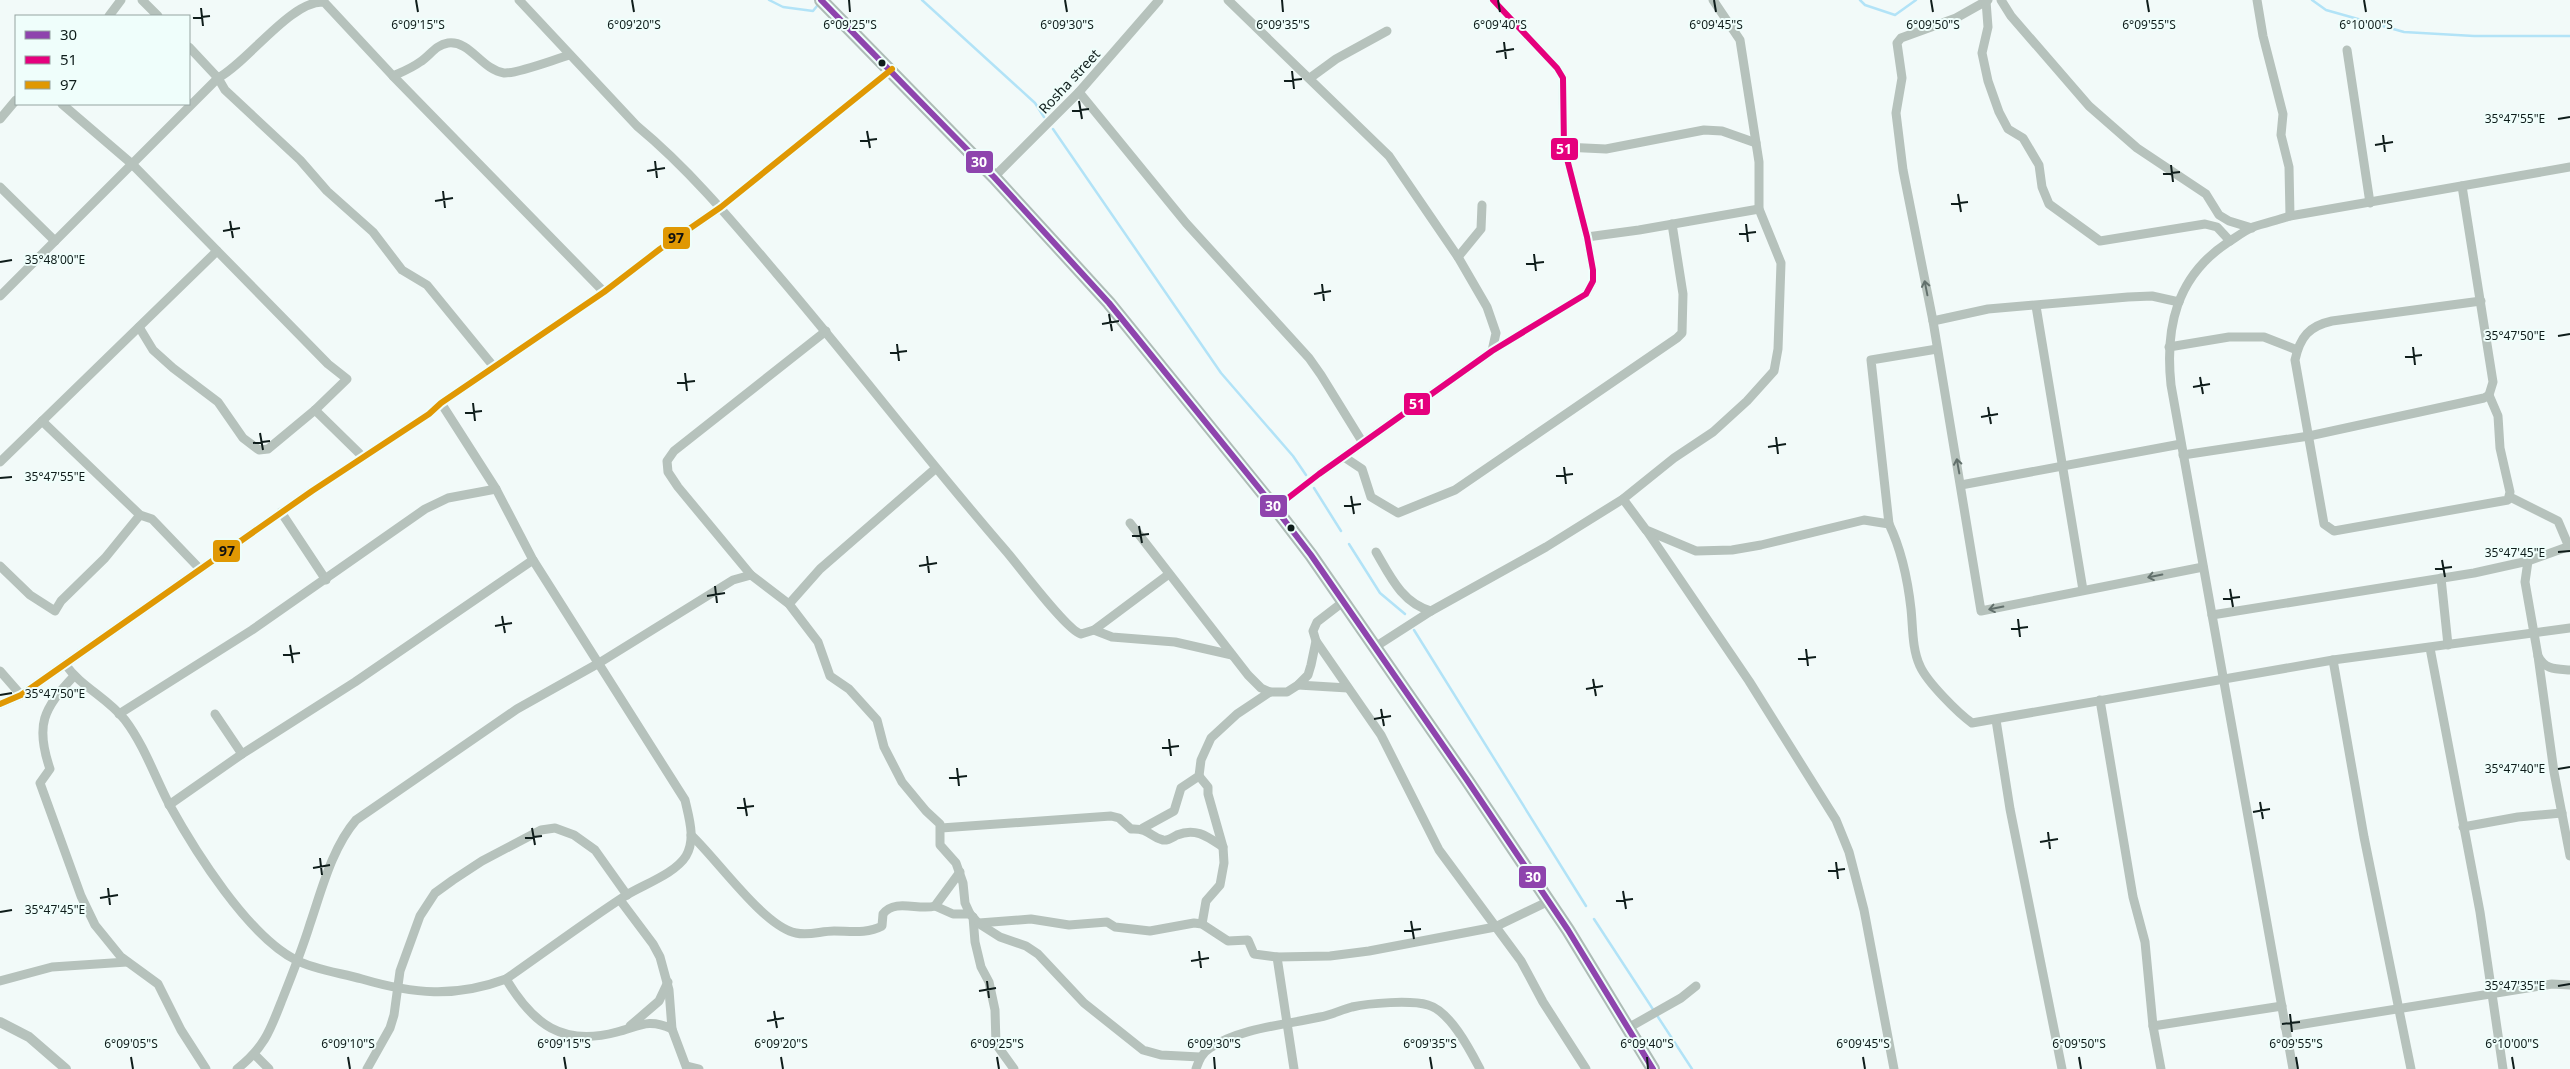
<svg xmlns="http://www.w3.org/2000/svg" width="2570" height="1069" font-family="'Noto Sans',sans-serif">
<style>
.lines{fill:none;stroke-linecap:round;stroke-linejoin:round}
.stream{stroke:#b2e3f7;stroke-width:2.5}
.minor{stroke:#b6c2bc;stroke-width:9}
.tertiary{stroke:#b6c2bc;stroke-width:10}
.trunk{stroke:#aebcb6;stroke-width:14}
.bus-1-casing{stroke:#effefb;stroke-width:10}
.bus-2-casing{stroke:#effefb;stroke-width:10}
.bus-3-casing{stroke:#effefb;stroke-width:10}
.bus-1{stroke:#8e44ad;stroke-width:6}
.bus-2{stroke:#e5007d;stroke-width:6}
.bus-3{stroke:#e09803;stroke-width:6}
.oneway{stroke:#62706c}
.ticks{fill:none;stroke:#0f1d1b;stroke-width:2}
.bus-dot{fill:#0f1d1b;stroke:#effefb;stroke-width:2}
.labels{text-anchor:middle;dominant-baseline:central;stroke-width:4;stroke-linejoin:round;paint-order:stroke}
.street-label{font-size:14px;fill:#0f1d1b;stroke:#effefb}
.ticks-label{font-size:12px;text-anchor:middle;fill:#0f1d1b;stroke:#effefb;stroke-width:4;stroke-linejoin:round;paint-order:stroke}
.line-badge{stroke:#effefb;stroke-width:2}
.badge-label{font-size:14px;text-anchor:middle;font-weight:bold;fill:#fff}
.pale-badge-label{font-size:14px;text-anchor:middle;font-weight:bold;fill:#111}
</style>
<rect width="100%" height="100%" fill="#f2faf9"/>
<g class="lines">
<g class="stream">
<path d="M 769,0 L 783,7 L 813,11 L 817,6"/>
<path d="M 922,0 L 1035,103 L 1044,117"/>
<path d="M 1860,0 L 1865,5 L 1895,15 L 1916,0"/>
<path d="M 2312,0 L 2326,10 L 2404,32 L 2474,36 L 2570,36"/>
<path d="M 1053,129 L 1221,373 L 1293,456 L 1306,475"/>
<path d="M 1314,488 L 1341,531"/>
<path d="M 1349,544 L 1380,593 L 1405,614"/>
<path d="M 1414,630 L 1586,906"/>
<path d="M 1594,919 L 1692,1069"/>
</g>
<g class="minor">
<path d="M 142,0 L 158,16"/>
<path d="M 519,0 L 637,126 C 689,169 733,222 777,274 C 855,365 927,460 1006,551 C 1019,566 1067,631 1081,634 L 1094,630 L 1169,574"/>
<path d="M 1228,0 L 1389,156 L 1458,257 L 1487,307 L 1496,333 L 1492,351"/>
<path d="M 1988,0 L 1956,18 L 1901,38 L 1897,43 L 1902,78 L 1896,113 L 1903,170 L 1933,321 L 1981,611 L 2203,567"/>
<path d="M 2001,0 L 2011,16 L 2089,106 L 2137,148 L 2206,194 L 2219,215 L 2229,221 L 2252,228"/>
<path d="M 2257,0 L 2263,36 L 2283,114 L 2281,135 L 2289,167 L 2290,216"/>
<path d="M 1986,1 L 1988,27 L 1982,53 L 1988,81 L 1999,112 L 2008,129 L 2023,138 L 2039,165 L 2042,187 L 2049,204 L 2100,241 L 2205,224 L 2217,227 L 2230,241"/>
<path d="M 109,16 L 121,0"/>
<path d="M 189,47 L 218,78 C 248,62 291,0 324,2 L 393,76 L 604,292"/>
<path d="M 2347,50 L 2370,203"/>
<path d="M 393,76 C 402,72 412,68 420,62 C 430,56 435,45 448,43 C 470,40 482,70 504,73 C 517,74 555,59 570,55"/>
<path d="M 1310,78 L 1336,59 L 1387,31"/>
<path d="M 1079,92 L 1186,223 L 1309,358 L 1321,375 L 1363,443"/>
<path d="M 62,104 L 132,164 L 328,364 L 347,379 L 315,410 L 268,449 L 259,450 L 243,438 L 218,402 L 173,368 L 153,350 L 139,327"/>
<path d="M 0,119 L 16,100"/>
<path d="M 1564,147 L 1606,149 L 1704,130 L 1722,131 L 1756,143"/>
<path d="M 994,177 L 1079,92 L 1159,0"/>
<path d="M 0,187 L 55,241"/>
<path d="M 1587,237 L 1639,230 L 1759,209"/>
<path d="M 1458,257 L 1481,229 L 1482,205"/>
<path d="M 0,296 L 218,78 L 225,90 L 300,160 L 327,191 L 373,232 L 402,270 L 427,285 L 494,367"/>
<path d="M 2481,301 L 2332,321 C 2309,326 2300,337 2295,360 L 2324,524 L 2334,531 L 2508,500 L 2510,492 L 2500,448 L 2498,416 L 2489,395"/>
<path d="M 2036,306 L 2083,590"/>
<path d="M 1933,321 L 1988,309 L 2128,297 L 2152,296 L 2179,302"/>
<path d="M 826,331 L 674,451 L 667,461 L 668,472 L 678,487 L 751,575 L 789,604 L 818,642 L 830,676 L 849,689 L 877,720 L 884,747 L 902,782 L 926,811 L 940,824 L 940,845 L 956,863 L 963,883 L 965,903 L 970,914 L 978,923 L 1000,937 L 1026,946 L 1038,954 L 1084,1003 L 1143,1050 L 1161,1055 L 1200,1057"/>
<path d="M 2169,347 L 2229,337 L 2264,337 L 2297,350"/>
<path d="M 315,410 L 363,457"/>
<path d="M 42,421 L 140,515 L 152,519 L 200,569"/>
<path d="M 2183,455 L 2309,436 L 2484,398 L 2489,395 L 2493,382 L 2462,186"/>
<path d="M 1344,457 L 1362,469 L 1371,497 L 1398,513 L 1455,490 L 1677,338 L 1682,333 L 1683,294 L 1672,224"/>
<path d="M 0,462 L 217,251"/>
<path d="M 1961,485 L 2181,444"/>
<path d="M 2510,497 L 2558,521 L 2569,547"/>
<path d="M 1623,499 L 1646,530 L 1696,551 L 1732,550 L 1761,545 L 1864,520 L 1889,524 C 1901,549 1908,582 1911,609 C 1913,628 1912,649 1920,666 C 1927,682 1958,713 1972,723 L 2333,660 L 2570,628"/>
<path d="M 1275,508 L 1319,474 L 1492,351 L 1586,294 L 1593,281 L 1593,270 L 1587,237 L 1564,147 L 1563,78 L 1557,68 L 1493,0"/>
<path d="M 281,512 L 326,580"/>
<path d="M 1130,523 L 1248,675 L 1261,688 L 1270,692 L 1287,692 L 1298,685 L 1308,675 L 1311,665 L 1316,641 L 1313,631 L 1317,622 L 1343,602"/>
<path d="M 1889,524 L 1871,360 L 1937,349"/>
<path d="M 1647,531 L 1749,681 L 1836,820 L 1849,852 L 1864,910 L 1894,1069"/>
<path d="M 1376,552 C 1390,576 1402,603 1431,611"/>
<path d="M 2528,561 L 2525,582 L 2538,656 C 2545,670 2556,669 2570,670"/>
<path d="M 0,566 L 30,595 L 55,611 L 61,601 L 105,558 L 140,515"/>
<path d="M 2441,578 L 2448,645"/>
<path d="M 789,604 L 820,569 L 935,469"/>
<path d="M 2212,615 L 2474,573 L 2528,561 L 2570,546"/>
<path d="M 1094,630 L 1112,637 L 1175,642 L 1232,655"/>
<path d="M 1316,641 L 1381,735 L 1439,850 L 1521,961 L 1543,1002 L 1586,1069"/>
<path d="M 1375,647 L 1431,611 L 1546,547 L 1623,499 L 1674,458 L 1713,432 L 1747,401 L 1774,371 L 1778,349 L 1781,263 L 1759,209 L 1759,162 L 1740,40 L 1713,0"/>
<path d="M 2430,648 L 2480,912 L 2503,1069"/>
<path d="M 2538,656 L 2554,772 L 2570,856"/>
<path d="M 2333,660 L 2364,837 L 2411,1069"/>
<path d="M 65,664 C 81,687 108,698 125,720 C 144,745 155,777 169,804 C 195,851 248,936 296,960 C 315,970 341,973 362,979 C 413,994 455,998 506,979 C 545,952 585,922 625,896 C 642,885 675,874 686,856 C 696,839 689,818 685,800 L 533,560 L 496,489 L 441,403"/>
<path d="M 0,671 L 21,695"/>
<path d="M 74,676 C 43,709 35,725 50,769 L 40,783 L 81,896 L 95,925 L 121,957 L 158,984 L 181,1030 L 206,1069"/>
<path d="M 1298,685 L 1348,688"/>
<path d="M 2100,700 L 2133,897 L 2145,942 L 2153,1026 L 2161,1069"/>
<path d="M 0,704 L 21,695 L 312,491 L 429,414 L 441,403 L 604,292 L 660,249 L 721,207 L 892,69"/>
<path d="M 119,714 L 252,630 L 425,509 L 448,498 L 496,489"/>
<path d="M 215,714 L 242,754"/>
<path d="M 1996,720 L 2010,809 L 2062,1069"/>
<path d="M 1199,776 L 1208,787 L 1208,794 L 1223,847 L 1224,863 L 1220,885 L 1206,901 L 1202,924"/>
<path d="M 169,805 L 242,754 L 355,682 L 533,560"/>
<path d="M 2463,827 L 2518,817 L 2562,813"/>
<path d="M 941,828 L 1111,816 L 1119,818 L 1131,829 C 1150,828 1150,837 1163,840 C 1168,841 1173,837 1177,835 C 1196,827 1208,837 1223,847"/>
<path d="M 1143,828 L 1174,811 L 1181,788 L 1199,776 L 1201,760 L 1211,738 L 1237,714 L 1270,692"/>
<path d="M 691,835 C 717,859 764,927 796,933 C 809,936 821,931 834,931 C 850,931 867,934 882,926 L 883,914 C 895,898 919,911 935,906 L 960,872"/>
<path d="M 620,900 L 653,944 L 660,957 L 669,990 L 672,1029 L 687,1069"/>
<path d="M 935,906 L 953,914 L 970,914"/>
<path d="M 973,917 L 975,942 L 981,967 L 989,982 L 995,1010 L 996,1044 L 1014,1069"/>
<path d="M 979,923 L 1031,919 L 1069,925 L 1107,922 L 1115,927 L 1150,931 L 1194,923 L 1202,924 L 1228,941 L 1248,940 L 1254,954 L 1277,957 L 1330,956 L 1369,951 L 1495,927 L 1547,902"/>
<path d="M 1277,957 L 1294,1069"/>
<path d="M 506,979 C 533,1024 562,1047 617,1032 C 640,1026 648,1018 672,1029"/>
<path d="M 0,981 L 52,967 L 127,962"/>
<path d="M 630,1026 L 659,1001 L 668,982"/>
<path d="M 2153,1026 L 2282,1006"/>
<path d="M 2285,1027 L 2552,984 L 2570,985"/>
<path d="M 1628,1028 L 1681,998 L 1696,986"/>
<path d="M 255,1055 L 269,1069"/>
<path d="M 687,1066 L 699,1069"/>
<path d="M 237,1069 C 264,1048 270,1031 282,1000 C 292,975 302,950 310,924 C 322,889 332,848 356,820 L 517,709 L 599,663 L 733,580 L 751,575"/>
<path d="M 367,1069 L 390,1028 L 394,1015 L 400,971 L 420,916 L 435,893 L 453,880 L 482,861 L 541,830 L 555,828 L 574,835 L 595,850 L 627,895"/>
<path d="M 1196,1069 C 1199,1060 1202,1053 1210,1048 C 1241,1028 1284,1025 1320,1017 C 1331,1015 1341,1010 1352,1007 C 1369,1003 1411,1000 1428,1005 C 1450,1011 1470,1050 1480,1069"/>
<path d="M 2293,1069 L 2171,385 C 2165,328 2176,277 2227,243 C 2235,238 2244,231 2253,227 C 2265,223 2278,220 2290,216 L 2570,167"/>
</g>
<path class="tertiary" d="M 0,1022 L 29,1037 L 66,1069"/>
<path class="trunk" d="M 821,0 L 994,177 L 1109,303 L 1275,508 L 1311,555 L 1467,780 L 1568,930 L 1653,1069"/>
<g class="bus-1-casing">
<path id="bus-1" d="M 821,0 L 994,177 L 1109,303 L 1275,508 L 1311,555 L 1467,780 L 1568,930 L 1653,1069"/>
</g>
<g class="bus-2-casing">
<path id="bus-2" d="M 1275,508 L 1319,474 L 1492,351 L 1586,294 L 1593,281 L 1593,270 L 1587,237 L 1564,147 L 1563,78 L 1557,68 L 1493,0"/>
</g>
<g class="bus-3-casing">
<path id="bus-3" d="M 0,704 L 21,695 L 312,491 L 429,414 L 441,403 L 604,292 L 660,249 L 721,207 L 892,69"/>
</g>
<use href="#bus-1" class="bus-1"/>
<use href="#bus-2" class="bus-2"/>
<use href="#bus-3" class="bus-3"/>
</g>
<defs><path id="oneway-shaft" d="M-6 0H5M1.5-3L5.5 0L1.5 3" fill="none" stroke-width="1.6" stroke-linecap="round" stroke-linejoin="round" transform="scale(1.25)"/></defs>
<g class="oneway">
<use href="#oneway-shaft" transform="translate(1926 288) rotate(-101)"/>
<use href="#oneway-shaft" transform="translate(1958 466) rotate(-100)"/>
<use href="#oneway-shaft" transform="translate(2155 576) rotate(169)"/>
<use href="#oneway-shaft" transform="translate(1996 608) rotate(169)"/>
</g>
<path class="ticks" d="M 416,0 L 418,12M 632,0 L 634,12M 849,0 L 850,12M 1065,0 L 1067,12M 1282,0 L 1283,12M 1498,0 L 1500,12M 1714,0 L 1716,12M 1931,0 L 1933,12M 2147,0 L 2149,12M 2364,0 L 2366,12M 201,8 L 203,26M 193,18 L 210,16M 1504,42 L 1506,59M 1496,52 L 1514,49M 1292,71 L 1294,89M 1284,81 L 1302,79M 1079,101 L 1082,119M 1072,111 L 1089,109M 2558,119 L 2570,117M 867,131 L 870,148M 2383,135 L 2385,152M 860,141 L 877,139M 2375,145 L 2393,142M 655,161 L 657,178M 2171,165 L 2173,182M 647,171 L 665,168M 2163,174 L 2180,172M 443,191 L 445,208M 1958,194 L 1961,212M 435,201 L 453,198M 1951,204 L 1968,202M 230,221 L 233,238M 1746,224 L 1748,242M 223,231 L 240,228M 1739,234 L 1756,232M 1534,254 L 1536,271M 0,262 L 12,260M 1526,264 L 1544,262M 1322,284 L 1324,301M 1314,294 L 1331,291M 1109,314 L 1112,331M 1102,324 L 1119,321M 2558,336 L 2570,334M 897,344 L 899,361M 2413,347 L 2415,365M 890,353 L 907,351M 2405,357 L 2422,355M 685,373 L 687,391M 2200,377 L 2203,394M 677,383 L 695,381M 2193,387 L 2210,384M 473,403 L 475,421M 1988,407 L 1991,424M 465,413 L 482,411M 1981,417 L 1998,414M 260,433 L 263,450M 1776,437 L 1778,454M 253,443 L 270,441M 1768,447 L 1786,444M 1564,467 L 1566,484M 1556,476 L 1573,474M 0,478 L 12,477M 1351,496 L 1354,514M 1344,506 L 1361,504M 1139,526 L 1142,543M 1132,536 L 1149,534M 2558,552 L 2570,551M 927,556 L 929,573M 2442,560 L 2445,577M 919,566 L 937,563M 2435,569 L 2452,567M 715,586 L 717,603M 2230,589 L 2233,607M 707,596 L 725,593M 2223,599 L 2240,597M 502,616 L 505,633M 2018,619 L 2020,637M 495,626 L 512,623M 2011,629 L 2028,627M 290,645 L 293,663M 1806,649 L 1808,666M 283,655 L 300,653M 1798,659 L 1816,657M 1593,679 L 1596,696M 1586,689 L 1603,686M 0,695 L 12,693M 1381,709 L 1384,726M 1374,719 L 1391,716M 1169,739 L 1171,756M 1162,748 L 1179,746M 957,768 L 959,786M 2558,769 L 2570,767M 949,778 L 967,776M 744,798 L 747,816M 2260,802 L 2263,819M 737,808 L 754,806M 2253,812 L 2270,809M 532,828 L 535,845M 2048,832 L 2050,849M 525,838 L 542,836M 2040,842 L 2058,839M 320,858 L 322,875M 1836,862 L 1838,879M 313,868 L 330,865M 1828,871 L 1845,869M 108,888 L 110,905M 1623,891 L 1626,909M 100,898 L 118,895M 1616,901 L 1633,899M 0,912 L 12,910M 1411,921 L 1414,939M 1404,931 L 1421,929M 1199,951 L 1201,968M 1191,961 L 1209,958M 987,981 L 989,998M 2558,986 L 2570,984M 979,991 L 996,988M 774,1011 L 777,1028M 2290,1014 L 2292,1032M 767,1021 L 784,1018M 2282,1024 L 2300,1022M 131,1057 L 133,1069M 348,1057 L 350,1069M 564,1057 L 566,1069M 781,1057 L 783,1069M 997,1057 L 999,1069M 1214,1057 L 1215,1069M 1430,1057 L 1432,1069M 1647,1057 L 1648,1069M 1863,1057 L 1865,1069M 2079,1057 L 2081,1069M 2296,1057 L 2298,1069M 2512,1057 L 2514,1069"/>
<g class="bus-dot">
<circle cx="882" cy="63" r="4.5"/>
<circle cx="1291" cy="528" r="4.5"/>
</g>
<g class="labels">
<g class="street-label">
<text transform="translate(1069 81) rotate(-47)">Rosha street</text>
</g>
</g>
<g class="ticks-label">
<text x="418" y="29">6°09'15"S</text>
<text x="634" y="29">6°09'20"S</text>
<text x="850" y="29">6°09'25"S</text>
<text x="1067" y="29">6°09'30"S</text>
<text x="1283" y="29">6°09'35"S</text>
<text x="1500" y="29">6°09'40"S</text>
<text x="1716" y="29">6°09'45"S</text>
<text x="1933" y="29">6°09'50"S</text>
<text x="2149" y="29">6°09'55"S</text>
<text x="2366" y="29">6°10'00"S</text>
<text x="2515" y="123">35°47'55"E</text>
<text x="55" y="264">35°48'00"E</text>
<text x="2515" y="340">35°47'50"E</text>
<text x="55" y="481">35°47'55"E</text>
<text x="2515" y="557">35°47'45"E</text>
<text x="55" y="698">35°47'50"E</text>
<text x="2515" y="773">35°47'40"E</text>
<text x="55" y="914">35°47'45"E</text>
<text x="2515" y="990">35°47'35"E</text>
<text x="131" y="1048">6°09'05"S</text>
<text x="348" y="1048">6°09'10"S</text>
<text x="564" y="1048">6°09'15"S</text>
<text x="781" y="1048">6°09'20"S</text>
<text x="997" y="1048">6°09'25"S</text>
<text x="1214" y="1048">6°09'30"S</text>
<text x="1430" y="1048">6°09'35"S</text>
<text x="1647" y="1048">6°09'40"S</text>
<text x="1863" y="1048">6°09'45"S</text>
<text x="2079" y="1048">6°09'50"S</text>
<text x="2296" y="1048">6°09'55"S</text>
<text x="2512" y="1048">6°10'00"S</text>
</g>
<g class="line-badge">
<rect x="1550" y="137" width="29" height="24" rx="5" fill="#e5007d"/>
<rect x="965" y="150" width="29" height="24" rx="5" fill="#8e44ad"/>
<rect x="662" y="226" width="29" height="24" rx="5" fill="#e09803"/>
<rect x="1403" y="392" width="28" height="24" rx="5" fill="#e5007d"/>
<rect x="1259" y="494" width="29" height="24" rx="5" fill="#8e44ad"/>
<rect x="212" y="539" width="29" height="24" rx="5" fill="#e09803"/>
<rect x="1518" y="865" width="29" height="24" rx="5" fill="#8e44ad"/>
</g>
<g class="badge-label">
<text x="1564" y="154">51</text>
<text x="979" y="167">30</text>
<text x="1417" y="409">51</text>
<text x="1273" y="511">30</text>
<text x="1533" y="882">30</text>
</g>
<g class="pale-badge-label">
<text x="676" y="243">97</text>
<text x="227" y="556">97</text>
</g>
<rect x="15" y="15" width="175" height="90" fill="#effefb" stroke="#95a4a1"/>
<rect x="25" y="31" width="25" height="8" fill="#8e44ad" stroke="#95a4a1"/>
<text x="60" y="40" font-size="15" fill="#0f1d1b">30</text>
<rect x="25" y="56" width="25" height="8" fill="#e5007d" stroke="#95a4a1"/>
<text x="60" y="65" font-size="15" fill="#0f1d1b">51</text>
<rect x="25" y="81" width="25" height="8" fill="#e09803" stroke="#95a4a1"/>
<text x="60" y="90" font-size="15" fill="#0f1d1b">97</text>
</svg>
